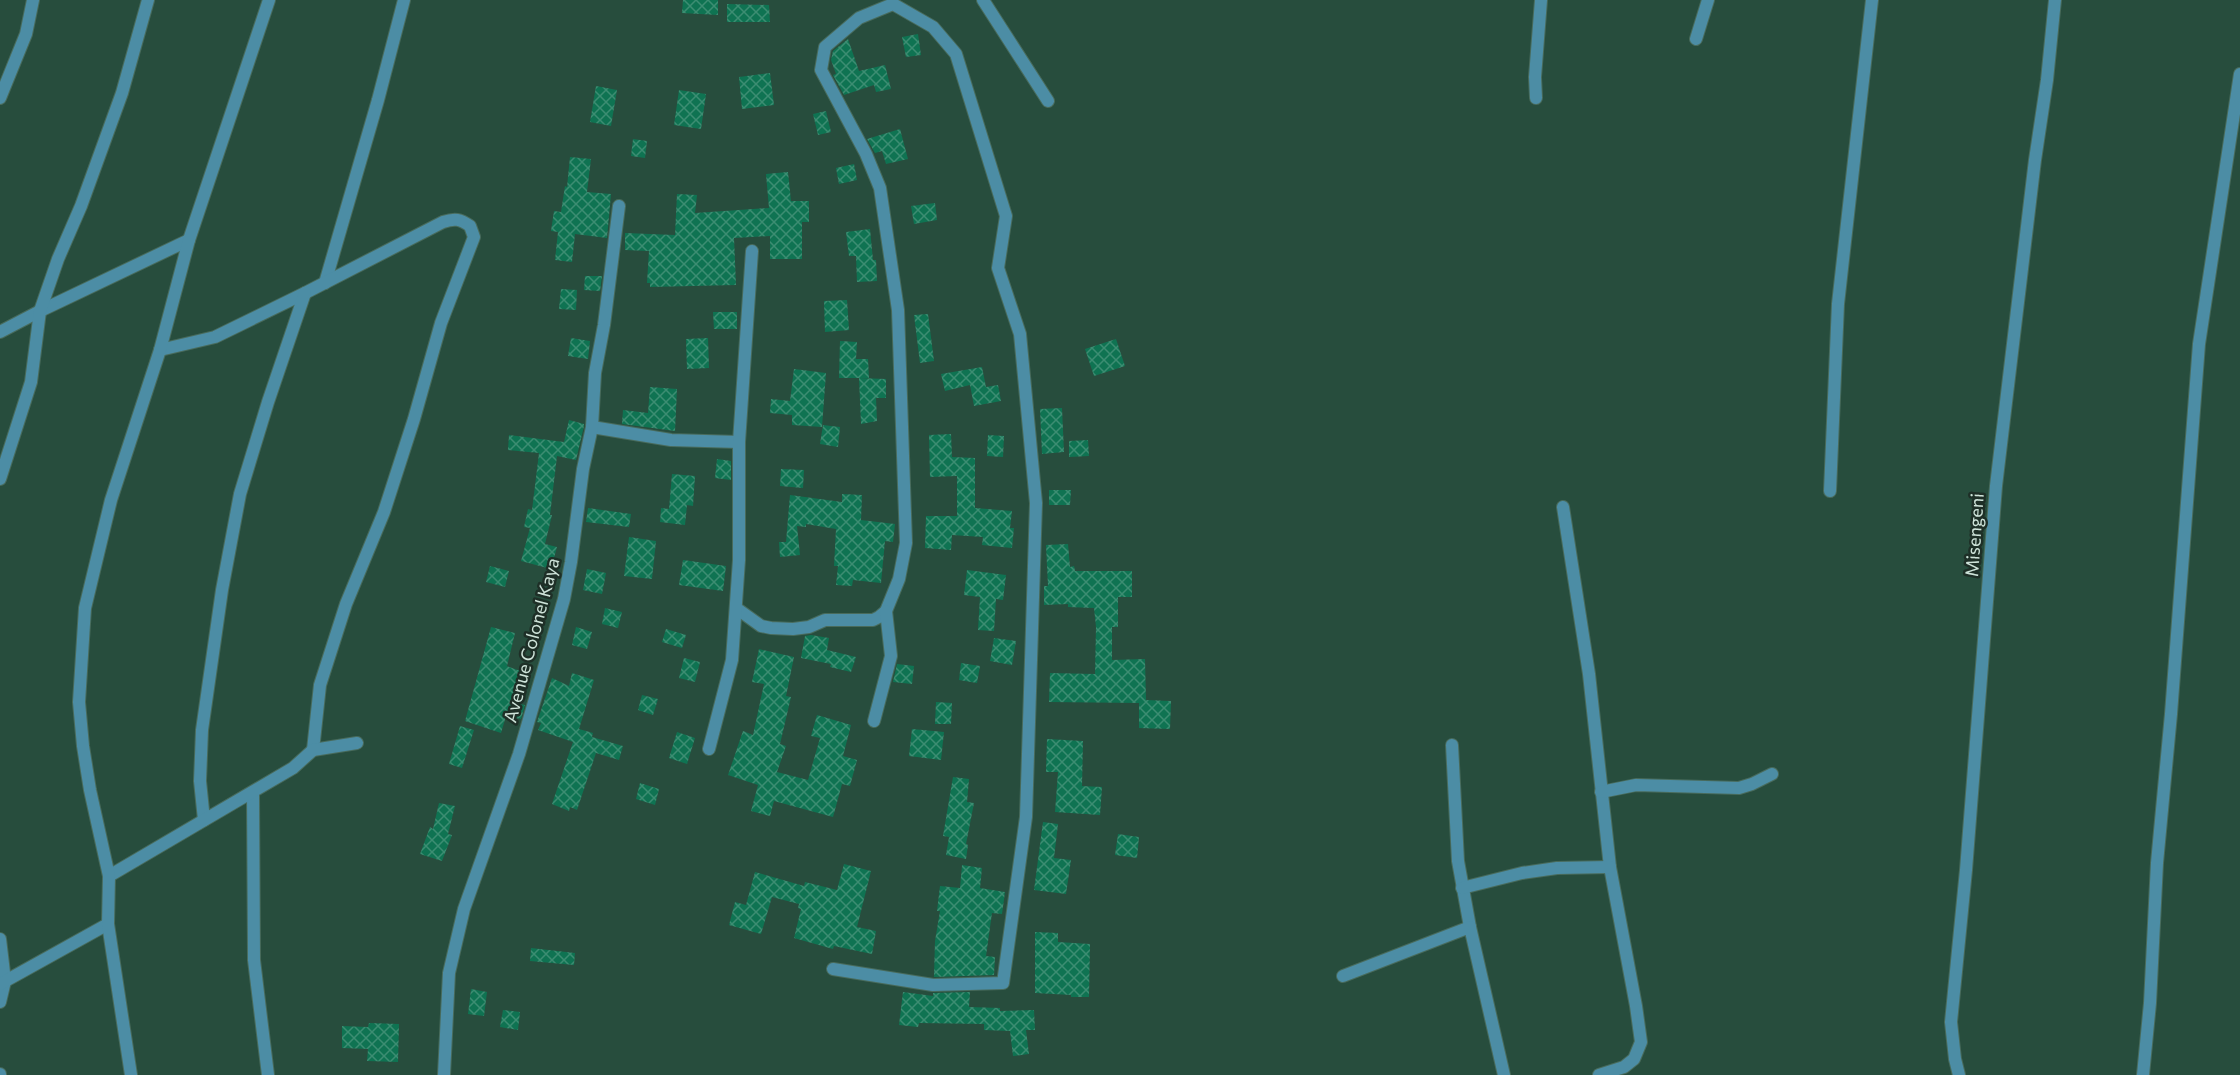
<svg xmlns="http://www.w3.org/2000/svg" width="2240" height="1075" font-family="Commissioner,sans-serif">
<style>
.building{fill:url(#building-cross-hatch)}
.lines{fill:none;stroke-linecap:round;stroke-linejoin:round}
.minor-casing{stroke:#486b5c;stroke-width:14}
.minor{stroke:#4c8da5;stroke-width:12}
.labels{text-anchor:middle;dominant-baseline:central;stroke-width:5;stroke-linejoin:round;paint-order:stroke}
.street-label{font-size:18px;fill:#cee3d9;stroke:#1e2f27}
</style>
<defs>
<pattern id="building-cross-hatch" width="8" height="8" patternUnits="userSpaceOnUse" patternTransform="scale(1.5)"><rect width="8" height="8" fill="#0f7352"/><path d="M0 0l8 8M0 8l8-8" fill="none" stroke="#3c8d72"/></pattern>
</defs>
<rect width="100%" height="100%" fill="#274d3d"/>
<g class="building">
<path d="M 683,0 L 718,0 L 718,15 L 682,13 Z"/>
<path d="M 727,4 L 769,5 L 770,22 L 727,22 Z"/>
<path d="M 918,34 L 921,55 L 906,57 L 902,37 Z"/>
<path d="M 848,39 L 859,71 L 885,65 L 891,89 L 876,92 L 874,85 L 844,95 L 833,75 L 836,74 L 831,60 L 833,51 Z"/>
<path d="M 770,73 L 774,105 L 742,109 L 739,77 Z"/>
<path d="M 596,86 L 617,90 L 611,126 L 590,122 Z"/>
<path d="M 679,90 L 706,94 L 701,129 L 674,125 Z"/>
<path d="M 826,111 L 831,132 L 818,135 L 813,114 Z"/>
<path d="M 900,129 L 908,159 L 886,164 L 882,151 L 875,153 L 867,139 Z"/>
<path d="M 633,139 L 647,141 L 645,158 L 631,156 Z"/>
<path d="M 570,157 L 591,159 L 587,192 L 611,194 L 607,238 L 575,234 L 572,262 L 555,260 L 558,232 L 551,231 L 554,211 L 561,212 L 565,186 L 567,187 Z"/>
<path d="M 854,164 L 857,180 L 839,184 L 836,168 Z"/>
<path d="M 788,172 L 791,201 L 809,201 L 809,222 L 802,222 L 802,259 L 770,259 L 770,236 L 734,238 L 736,285 L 650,287 L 650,283 L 647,283 L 649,251 L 625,250 L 625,233 L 675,235 L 677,194 L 697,195 L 695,213 L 769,208 L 766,174 Z"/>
<path d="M 935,203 L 937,220 L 914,224 L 911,206 Z"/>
<path d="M 870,229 L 873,260 L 876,260 L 877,281 L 857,282 L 856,256 L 849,256 L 846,232 Z"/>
<path d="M 585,276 L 602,276 L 600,291 L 584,290 Z"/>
<path d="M 561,289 L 577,290 L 576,310 L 559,309 Z"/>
<path d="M 847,300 L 849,330 L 825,332 L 824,301 Z"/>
<path d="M 713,312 L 737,312 L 737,329 L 714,329 Z"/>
<path d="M 928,314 L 934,361 L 920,363 L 914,315 Z"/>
<path d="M 571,338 L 590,341 L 588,359 L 568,356 Z"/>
<path d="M 708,338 L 709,368 L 687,369 L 686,339 Z"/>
<path d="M 1116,339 L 1125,366 L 1094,376 L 1085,349 Z"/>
<path d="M 840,341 L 857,342 L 856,359 L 868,359 L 869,378 L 839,378 Z"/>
<path d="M 982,367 L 986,387 L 998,385 L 1001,401 L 974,406 L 970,385 L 945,391 L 941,374 Z"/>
<path d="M 794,369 L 826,373 L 822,427 L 792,425 L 792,415 L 770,413 L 771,399 L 790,401 Z"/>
<path d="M 859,378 L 886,379 L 886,398 L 876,398 L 877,421 L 861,424 Z"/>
<path d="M 650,387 L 677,389 L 675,431 L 622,424 L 623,410 L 648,413 Z"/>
<path d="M 1062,408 L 1064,452 L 1042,454 L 1040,409 Z"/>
<path d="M 569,420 L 584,424 L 584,426 L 576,460 L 557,456 L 550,515 L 552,515 L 545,544 L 557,547 L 551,569 L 521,561 L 530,528 L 524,527 L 528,509 L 532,510 L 539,453 L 508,450 L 509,435 L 564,442 Z"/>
<path d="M 823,425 L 840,427 L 838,447 L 820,444 Z"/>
<path d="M 951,434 L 952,457 L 975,458 L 975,508 L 1012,511 L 1010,528 L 1014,528 L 1012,548 L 982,545 L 983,537 L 952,535 L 951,550 L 925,548 L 926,516 L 957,516 L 957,476 L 930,477 L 929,435 Z"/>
<path d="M 988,435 L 1004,436 L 1003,457 L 987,456 Z"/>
<path d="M 1088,440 L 1089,456 L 1069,457 L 1069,441 Z"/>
<path d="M 717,459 L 731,461 L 731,480 L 715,478 Z"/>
<path d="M 781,469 L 804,470 L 803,488 L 780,486 Z"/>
<path d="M 672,474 L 695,476 L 693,506 L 687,505 L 685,525 L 660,522 L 661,508 L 669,509 Z"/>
<path d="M 1049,490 L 1071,490 L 1070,505 L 1049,505 Z"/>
<path d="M 842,494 L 862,495 L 861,520 L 895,524 L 893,542 L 885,541 L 881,583 L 853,580 L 852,586 L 836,585 L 838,566 L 834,566 L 836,529 L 806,524 L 806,527 L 797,526 L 800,555 L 780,557 L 779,542 L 786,542 L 790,495 L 842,502 Z"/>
<path d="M 588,508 L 631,514 L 629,527 L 586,522 Z"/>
<path d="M 629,537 L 656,541 L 652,579 L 624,576 Z"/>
<path d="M 1068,544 L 1070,567 L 1074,566 L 1075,571 L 1132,571 L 1132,597 L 1118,597 L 1118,627 L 1112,627 L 1112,660 L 1145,659 L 1146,700 L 1171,701 L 1170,729 L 1139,728 L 1139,703 L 1049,702 L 1050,673 L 1095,674 L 1096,627 L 1094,608 L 1068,607 L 1068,604 L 1044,605 L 1044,586 L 1048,586 L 1046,545 Z"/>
<path d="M 683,560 L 726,566 L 723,591 L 679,585 Z"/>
<path d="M 490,566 L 509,571 L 505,587 L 486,582 Z"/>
<path d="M 587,569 L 606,573 L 602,594 L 583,590 Z"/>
<path d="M 967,570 L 1006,575 L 1003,600 L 996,599 L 994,631 L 978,630 L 980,597 L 964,595 Z"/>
<path d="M 605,608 L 622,612 L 618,628 L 602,624 Z"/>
<path d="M 491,627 L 515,633 L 507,666 L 523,672 L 512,703 L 525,705 L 521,719 L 506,716 L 501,733 L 465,721 Z"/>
<path d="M 576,627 L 592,632 L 587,649 L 572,645 Z"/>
<path d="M 666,629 L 686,635 L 682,648 L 662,642 Z"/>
<path d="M 811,635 L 829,638 L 827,650 L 856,657 L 851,672 L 830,667 L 831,664 L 801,658 L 805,636 Z"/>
<path d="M 994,638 L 1016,641 L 1012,665 L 990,661 Z"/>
<path d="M 759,649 L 794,657 L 786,696 L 791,697 L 780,744 L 786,746 L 777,772 L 808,780 L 820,738 L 811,736 L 817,715 L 851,725 L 843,756 L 857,760 L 850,786 L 842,784 L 833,817 L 774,801 L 770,816 L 751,811 L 758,785 L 728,775 L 743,731 L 753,735 L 764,684 L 752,682 Z"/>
<path d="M 684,658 L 700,662 L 695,682 L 679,678 Z"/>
<path d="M 961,663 L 980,666 L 977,683 L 959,680 Z"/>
<path d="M 897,664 L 914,666 L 912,684 L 893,682 Z"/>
<path d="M 572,673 L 594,680 L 579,729 L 593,733 L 592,737 L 623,746 L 619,760 L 596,753 L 577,810 L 570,807 L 569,811 L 552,804 L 573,742 L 538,730 L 541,723 L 537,722 L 552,678 L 569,686 Z"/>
<path d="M 642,695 L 658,699 L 653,715 L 638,710 Z"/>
<path d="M 936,702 L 952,703 L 951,724 L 935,724 Z"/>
<path d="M 460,726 L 474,730 L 462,768 L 449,764 Z"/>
<path d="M 912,729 L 944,732 L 941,760 L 909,756 Z"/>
<path d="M 677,732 L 695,738 L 687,764 L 669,758 Z"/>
<path d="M 1047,739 L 1083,741 L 1082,786 L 1102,787 L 1100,815 L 1055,812 L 1058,772 L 1046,772 Z"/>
<path d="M 953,777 L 969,779 L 967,802 L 974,803 L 966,844 L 968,845 L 966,859 L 946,855 L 949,837 L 943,836 Z"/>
<path d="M 640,783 L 659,789 L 655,805 L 636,799 Z"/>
<path d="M 439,803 L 455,806 L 448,834 L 452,835 L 442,861 L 420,854 L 430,827 L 433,829 Z"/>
<path d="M 1043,822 L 1058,824 L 1054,858 L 1071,860 L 1066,894 L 1034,890 Z"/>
<path d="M 1118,834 L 1139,837 L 1137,858 L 1115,855 Z"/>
<path d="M 844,864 L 871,871 L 857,927 L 876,931 L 872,954 L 834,946 L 833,949 L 794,938 L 801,909 L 798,908 L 799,904 L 772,897 L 761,934 L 729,925 L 735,902 L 746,905 L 755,872 L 804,886 L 805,882 L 837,890 Z"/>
<path d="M 962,865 L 982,868 L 980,888 L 1005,892 L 1002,914 L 992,913 L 986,956 L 995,957 L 994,975 L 934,977 L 935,941 L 940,911 L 937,911 L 940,886 L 960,888 Z"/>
<path d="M 1035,932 L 1058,933 L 1058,942 L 1090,944 L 1089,997 L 1071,997 L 1071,995 L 1035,993 Z"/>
<path d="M 531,948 L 575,953 L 574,965 L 530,961 Z"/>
<path d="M 471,989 L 487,992 L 484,1016 L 468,1014 Z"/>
<path d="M 903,992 L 933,996 L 933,993 L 970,992 L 969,1007 L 1000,1008 L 1000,1011 L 1034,1010 L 1035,1030 L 1026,1030 L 1029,1054 L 1013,1056 L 1010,1031 L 984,1030 L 984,1024 L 919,1023 L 918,1027 L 899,1025 Z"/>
<path d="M 503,1010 L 520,1012 L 518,1030 L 500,1027 Z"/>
<path d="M 369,1023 L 399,1024 L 398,1062 L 367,1061 L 368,1049 L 342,1048 L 342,1026 L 368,1027 Z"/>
</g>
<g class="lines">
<g class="minor-casing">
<g id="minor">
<path d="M 983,0 L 1048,101"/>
<path d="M 1696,39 L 1708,0"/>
<path d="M 0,98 L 26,34 L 33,0"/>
<path d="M 1536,98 L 1535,77 L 1541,0"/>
<path d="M 325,283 L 378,100 L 404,0"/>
<path d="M 0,332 L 40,311 L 189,240"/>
<path d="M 160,350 L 215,337 L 305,293 L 443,222 C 455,218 460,219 470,226 L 474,237 L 441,323 L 414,419 L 384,512 L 346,604 L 320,685 L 313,750"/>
<path d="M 592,427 L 671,440 L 739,442"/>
<path d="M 0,479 L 31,382 L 40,311 L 58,259 L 81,206 L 122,93 L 148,0"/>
<path d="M 1830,491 L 1838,304 L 1872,0"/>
<path d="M 1563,507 L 1589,674 L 1610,867 L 1636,1006 L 1641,1042 L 1634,1059 L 1624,1067 L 1599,1075"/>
<path d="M 736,608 L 761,626 L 771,628 L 793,629 L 809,627 L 825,620 L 873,620 L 879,617 L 886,611 L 899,579 L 906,543 L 898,310 L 880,188 L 866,154 L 821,70 L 825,47 L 859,18 L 893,4 L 933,27 L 956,54 L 1006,216 L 998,268 L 1020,334 L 1036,503 L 1026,817 L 1003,983 L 933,985 L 833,969"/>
<path d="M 874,721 L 891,656 L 886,611"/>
<path d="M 1452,745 L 1458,861 L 1470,927"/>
<path d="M 709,749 L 732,660 L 739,560 L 739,442 L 752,251"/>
<path d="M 253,792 L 254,960 L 268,1075"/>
<path d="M 1601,792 L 1636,785 L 1739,788 L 1752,784 L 1772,774"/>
<path d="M 204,820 L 200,781 L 202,730 L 222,590 L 240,494 L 268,402 L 305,293"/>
<path d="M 109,876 L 293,768 L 313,750 L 357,743"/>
<path d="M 1462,888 L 1522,873 L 1557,868 L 1610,867"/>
<path d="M 0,939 L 5,981 L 0,1002"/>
<path d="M 1343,976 L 1470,927 L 1504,1075"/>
<path d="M 0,984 L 108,924"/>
<path d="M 0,1074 L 0,1075"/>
<path d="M 131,1075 L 108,924 L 109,876 L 90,790 L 83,746 L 79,702 L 85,608 L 111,500 L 160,350 L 189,240 L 269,0"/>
<path d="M 444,1075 L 449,973 L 464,909 L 519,754 L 564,599 L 571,562 L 583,469 L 592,427 L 595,373 L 604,325 L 619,206"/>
<path d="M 1959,1075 L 1955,1059 L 1951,1022 L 1966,870 L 1996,486 L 2035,160 L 2047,80 L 2055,0"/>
<path d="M 2143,1075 L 2150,1003 L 2157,863 L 2171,714 L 2199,344 L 2240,74"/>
</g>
</g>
<use href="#minor" class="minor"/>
</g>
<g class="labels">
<g class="street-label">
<text transform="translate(1974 535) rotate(-86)">Misengeni</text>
<text transform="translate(531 640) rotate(-75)">Avenue Colonel Kaya</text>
</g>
</g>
</svg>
